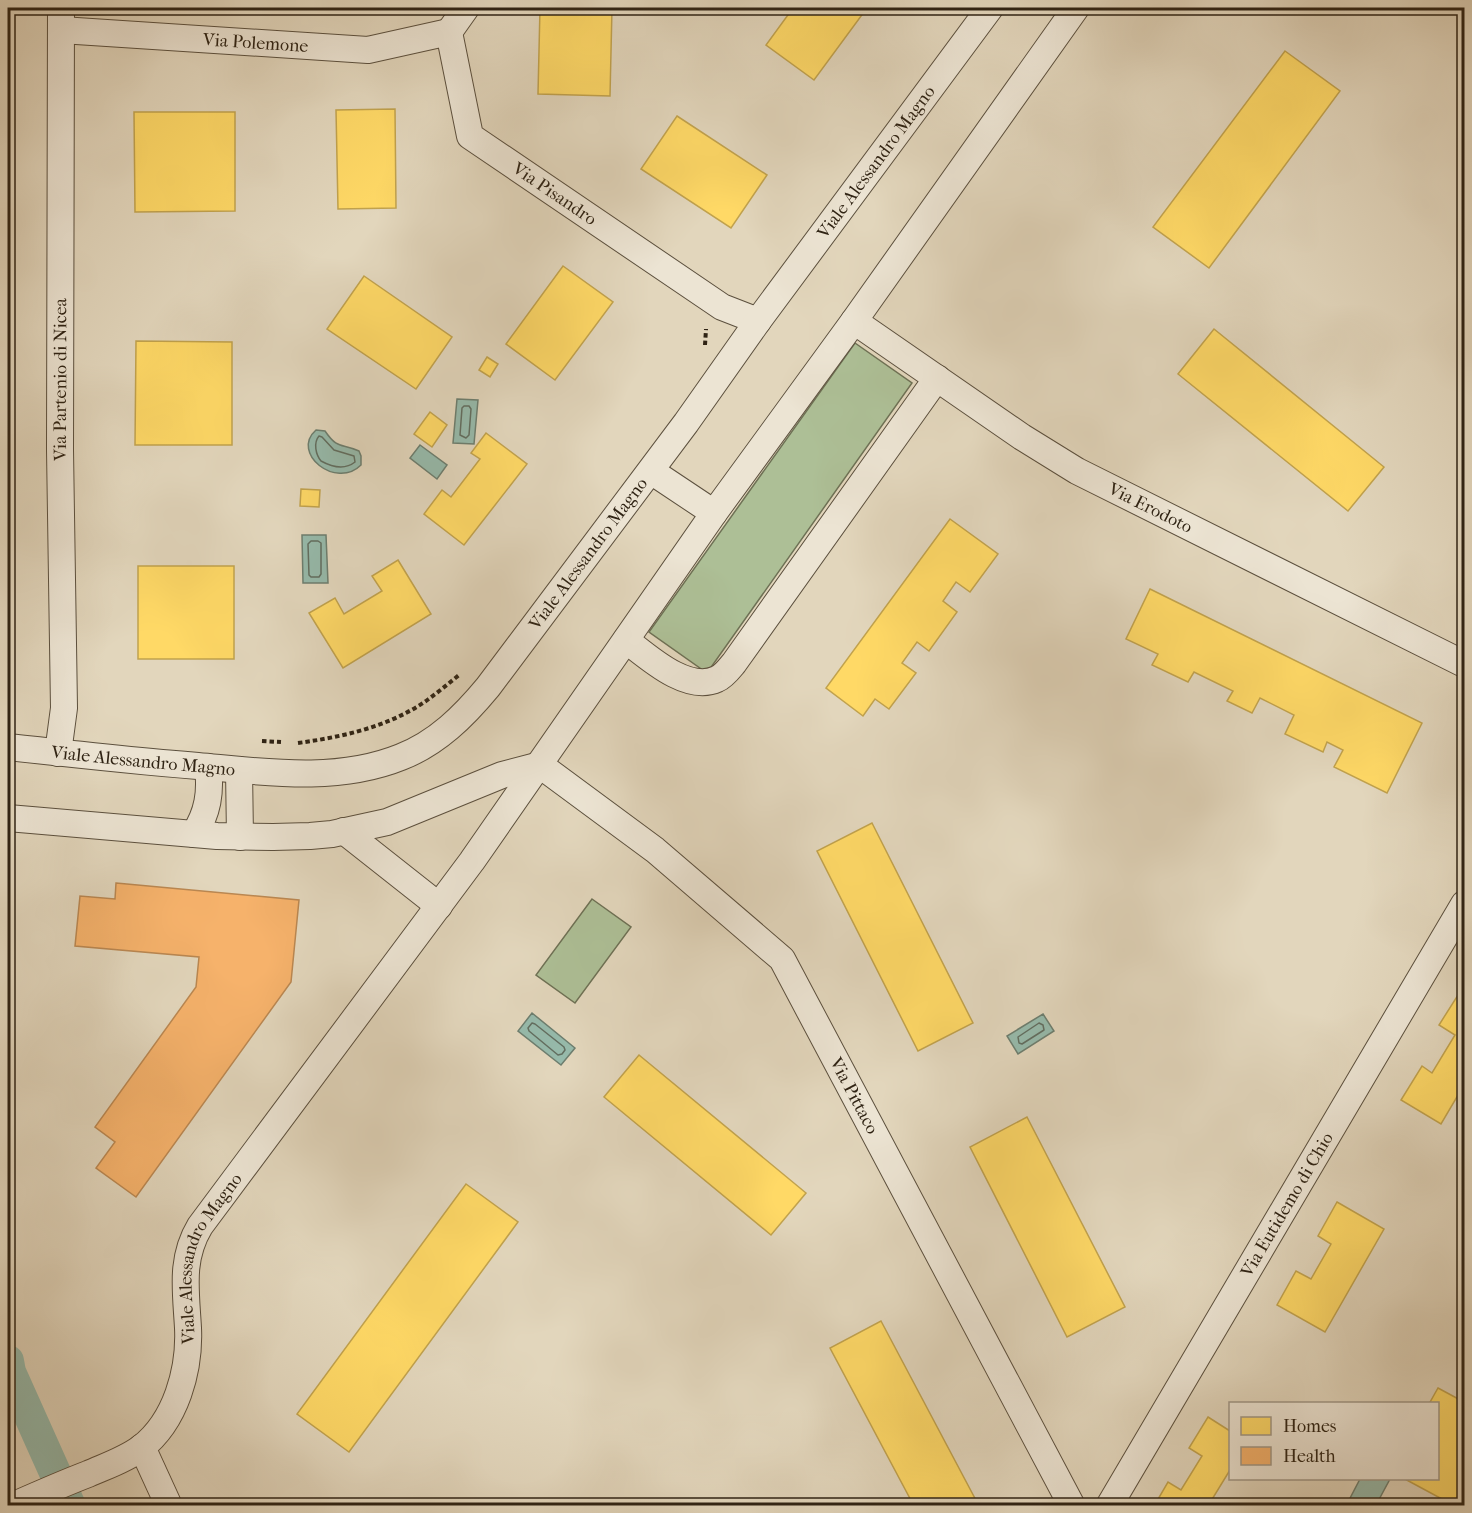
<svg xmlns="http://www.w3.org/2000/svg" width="1472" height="1513" font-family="'IM FELL French Canon',serif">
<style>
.green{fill:#adbf96;stroke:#6e7155;stroke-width:1.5}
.water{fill:#96baab;stroke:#6d7e6f;stroke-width:1.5}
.homes{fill:#ffd966;stroke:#c1a24d;stroke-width:1.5}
.health{fill:#f6b26b;stroke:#ba8751;stroke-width:1.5}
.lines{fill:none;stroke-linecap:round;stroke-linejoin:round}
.shore{stroke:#626e60;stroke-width:1.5}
.canal{stroke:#96baab;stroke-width:32}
.minor-casing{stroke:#5c503e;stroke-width:28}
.path{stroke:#2f2314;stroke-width:4;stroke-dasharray:4.5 3;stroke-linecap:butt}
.minor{stroke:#ece4d3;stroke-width:26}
.labels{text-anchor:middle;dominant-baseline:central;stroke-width:6;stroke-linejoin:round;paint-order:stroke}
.street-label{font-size:18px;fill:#2f2314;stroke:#ece4d3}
</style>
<rect width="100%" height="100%" fill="#e2d6bc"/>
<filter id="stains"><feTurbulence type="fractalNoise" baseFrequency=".00333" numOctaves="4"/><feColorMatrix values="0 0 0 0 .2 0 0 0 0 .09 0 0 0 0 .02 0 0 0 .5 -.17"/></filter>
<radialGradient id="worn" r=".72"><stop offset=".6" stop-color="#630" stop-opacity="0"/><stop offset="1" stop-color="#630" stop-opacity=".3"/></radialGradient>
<g class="green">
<path d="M 855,343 L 912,383 L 707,673 L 649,632 Z"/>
<path d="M 592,899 L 631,927 L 575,1003 L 536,975 Z"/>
</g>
<g class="water">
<path d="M 457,399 L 478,400 L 474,444 L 453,443 Z"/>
<path d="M 316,430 L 325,431 C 338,450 341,443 359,451 L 361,456 L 361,465 C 336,490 290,453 316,430 Z"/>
<path d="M 420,445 L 447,465 L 437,479 L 410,458 Z"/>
<path d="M 302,535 L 326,535 L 328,583 L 303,583 Z"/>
<path d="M 532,1013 L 575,1048 L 561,1065 L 518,1031 Z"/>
<path d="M 1043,1014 L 1054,1031 L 1018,1054 L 1007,1036 Z"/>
<path d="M 1360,1479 L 1390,1479 L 1376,1505 L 1351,1505 L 1347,1504 Z"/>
</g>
<g class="homes">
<path d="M 540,8 L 612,8 L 610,96 L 538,94 Z"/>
<path d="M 793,8 L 867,8 L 814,80 L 766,45 Z"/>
<path d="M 1285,51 L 1340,91 L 1209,268 L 1153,227 Z"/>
<path d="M 395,109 L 396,208 L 338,209 L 336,110 Z"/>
<path d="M 134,112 L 235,112 L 235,211 L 135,212 Z"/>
<path d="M 677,116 L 767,175 L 731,228 L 641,169 Z"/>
<path d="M 563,266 L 613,302 L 555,380 L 506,344 Z"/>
<path d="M 364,276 L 452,337 L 416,389 L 327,329 Z"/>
<path d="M 1214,329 L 1384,467 L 1348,511 L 1178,374 Z"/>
<path d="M 136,341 L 232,342 L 232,445 L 135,445 Z"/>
<path d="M 487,357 L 498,364 L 490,377 L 479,370 Z"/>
<path d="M 430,412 L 447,425 L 432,447 L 414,434 Z"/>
<path d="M 486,433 L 527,464 L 464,545 L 424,514 L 442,490 L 451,497 L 480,459 L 471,453 Z"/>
<path d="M 301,489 L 320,490 L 319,507 L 300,506 Z"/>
<path d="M 950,519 L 998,554 L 970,592 L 956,582 L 943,601 L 957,612 L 929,651 L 917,642 L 902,663 L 916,673 L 889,709 L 875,699 L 863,716 L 826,688 Z"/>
<path d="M 398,560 L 431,614 L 343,668 L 309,613 L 335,598 L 344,614 L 382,591 L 372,576 Z"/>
<rect x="138" y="566" width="96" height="93"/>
<path d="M 1150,589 L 1422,723 L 1387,793 L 1334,767 L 1343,750 L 1327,742 L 1323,752 L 1285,734 L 1294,715 L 1260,698 L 1252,713 L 1227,701 L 1233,691 L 1194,672 L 1188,682 L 1152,665 L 1158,654 L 1126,639 Z"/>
<path d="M 872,823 L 973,1023 L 918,1051 L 817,851 Z"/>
<path d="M 1458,995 L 1464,999 L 1464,1085 L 1441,1124 L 1401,1100 L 1422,1066 L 1432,1073 L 1455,1035 L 1439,1025 Z"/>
<path d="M 639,1055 L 806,1193 L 771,1235 L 604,1097 Z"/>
<path d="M 1027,1117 L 1125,1307 L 1067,1337 L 970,1147 Z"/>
<path d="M 466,1184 L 518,1222 L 349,1452 L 297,1414 Z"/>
<path d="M 1337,1202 L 1384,1229 L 1325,1332 L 1277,1305 L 1296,1271 L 1311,1279 L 1331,1244 L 1318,1236 Z"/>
<path d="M 881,1321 L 979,1506 L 914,1506 L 830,1348 Z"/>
<path d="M 1438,1388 L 1464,1402 L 1464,1484 L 1453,1505 L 1403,1478 L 1438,1478 L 1438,1404 L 1429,1404 Z"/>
<path d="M 1208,1417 L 1230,1431 L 1230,1470 L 1208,1506 L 1154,1506 L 1168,1482 L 1181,1490 L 1202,1456 L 1189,1448 Z"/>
</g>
<path class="health" d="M 116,883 L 299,900 L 291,982 L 136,1197 L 96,1168 L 115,1142 L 95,1127 L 196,987 L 199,957 L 75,946 L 80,896 L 115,899 Z"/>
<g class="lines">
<g class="shore">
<path d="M 464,406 L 469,406 L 471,409 L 469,435 L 466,438 L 460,435 L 462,408 Z"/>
<path d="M 319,436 L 322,437 L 334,450 L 354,456 L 355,462 C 345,470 332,467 321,461 C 316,455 313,443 319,436 Z"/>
<path d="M 311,541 L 318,541 L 321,543 L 321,574 L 319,577 L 311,577 L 309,575 L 308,544 Z"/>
<path d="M 532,1023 L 535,1024 L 564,1047 L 565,1050 L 562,1054 L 558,1055 L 529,1031 L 528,1028 Z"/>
<path d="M 1039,1023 L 1043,1025 L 1044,1030 L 1022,1044 L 1019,1043 L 1018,1037 Z"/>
</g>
<path class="canal" d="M 8,1361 L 10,1372 L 70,1506"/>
<g class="minor-casing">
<g id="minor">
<path id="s1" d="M 466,8 L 449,32 L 470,136 L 722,307 L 758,321"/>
<path id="s2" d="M 61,30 L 368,50 L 449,32"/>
<path id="s3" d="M 854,321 L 1022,437 L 1077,471 L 1464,664"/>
<path d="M 651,471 L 714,513"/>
<path d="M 626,640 C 648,657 687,693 717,679 C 724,676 729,669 734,663 L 937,378"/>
<path id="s4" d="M 8,747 C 71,754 134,761 198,766 C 264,772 337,783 401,757 C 437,743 464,716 488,687 L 686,423 L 758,321 L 990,8"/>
<path id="s5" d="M 58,753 L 64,708 L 60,450 L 61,8"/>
<path id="s6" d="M 540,765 L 655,850 L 782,959 L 1072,1506"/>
<path d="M 239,770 L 240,837"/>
<path d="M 8,818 L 217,836 L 273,837 L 310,836 L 332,834 L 387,822 L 502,775 L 540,765"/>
<path d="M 344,831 L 439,906"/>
<path d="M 194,834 C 208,813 211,792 208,767"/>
<path d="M 142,1447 L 169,1506"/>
<path id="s7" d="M 12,1506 C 37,1495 62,1484 88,1474 C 106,1466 125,1460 141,1448 C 176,1421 190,1370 188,1328 C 186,1291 180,1259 200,1226 L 472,861 L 714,513 L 854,321 L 1076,8"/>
<path id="s8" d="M 1109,1506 L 1464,904"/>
</g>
</g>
<g class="path">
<path d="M 705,345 L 706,329"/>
<path d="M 262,741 L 281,742"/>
<path d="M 298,743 C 342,737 388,727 426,701 C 437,693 448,684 459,675"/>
</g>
<use href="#minor" class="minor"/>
</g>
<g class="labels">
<g class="street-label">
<text stroke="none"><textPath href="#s2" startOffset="195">Via Polemone</textPath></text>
<text stroke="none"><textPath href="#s4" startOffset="1162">Viale Alessandro Magno</textPath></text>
<text stroke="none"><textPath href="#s1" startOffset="238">Via Pisandro</textPath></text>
<text stroke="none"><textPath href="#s5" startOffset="374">Via Partenio di Nicea</textPath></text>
<text stroke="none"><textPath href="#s3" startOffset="351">Via Erodoto</textPath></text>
<text stroke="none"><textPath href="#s4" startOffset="676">Viale Alessandro Magno</textPath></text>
<text stroke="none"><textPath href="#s4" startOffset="136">Viale Alessandro Magno</textPath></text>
<text stroke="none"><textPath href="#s6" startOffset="465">Via Pittaco</textPath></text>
<text stroke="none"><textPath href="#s8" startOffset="350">Via Eutidemo di Chio</textPath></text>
<text stroke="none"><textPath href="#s7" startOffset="351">Viale Alessandro Magno</textPath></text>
</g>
</g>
<rect width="1472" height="1513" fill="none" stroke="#e2d6bc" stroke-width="30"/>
<rect x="9" y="9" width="1454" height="1495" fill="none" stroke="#2f2314" stroke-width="3"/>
<rect x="15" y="15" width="1442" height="1483" fill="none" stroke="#2f2314" stroke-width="1.5"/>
<rect x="1229" y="1402" width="210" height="78" fill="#ece4d3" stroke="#a09787" stroke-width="1.5"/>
<rect x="1241" y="1417" width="30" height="18" fill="#ffd966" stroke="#a09787" stroke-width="1.5"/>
<text x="1283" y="1432" font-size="18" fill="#2f2314">Homes</text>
<rect x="1241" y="1447" width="30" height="18" fill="#f6b26b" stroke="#a09787" stroke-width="1.5"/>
<text x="1283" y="1462" font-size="18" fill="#2f2314">Health</text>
<rect width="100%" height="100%" filter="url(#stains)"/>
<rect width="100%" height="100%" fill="url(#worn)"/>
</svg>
